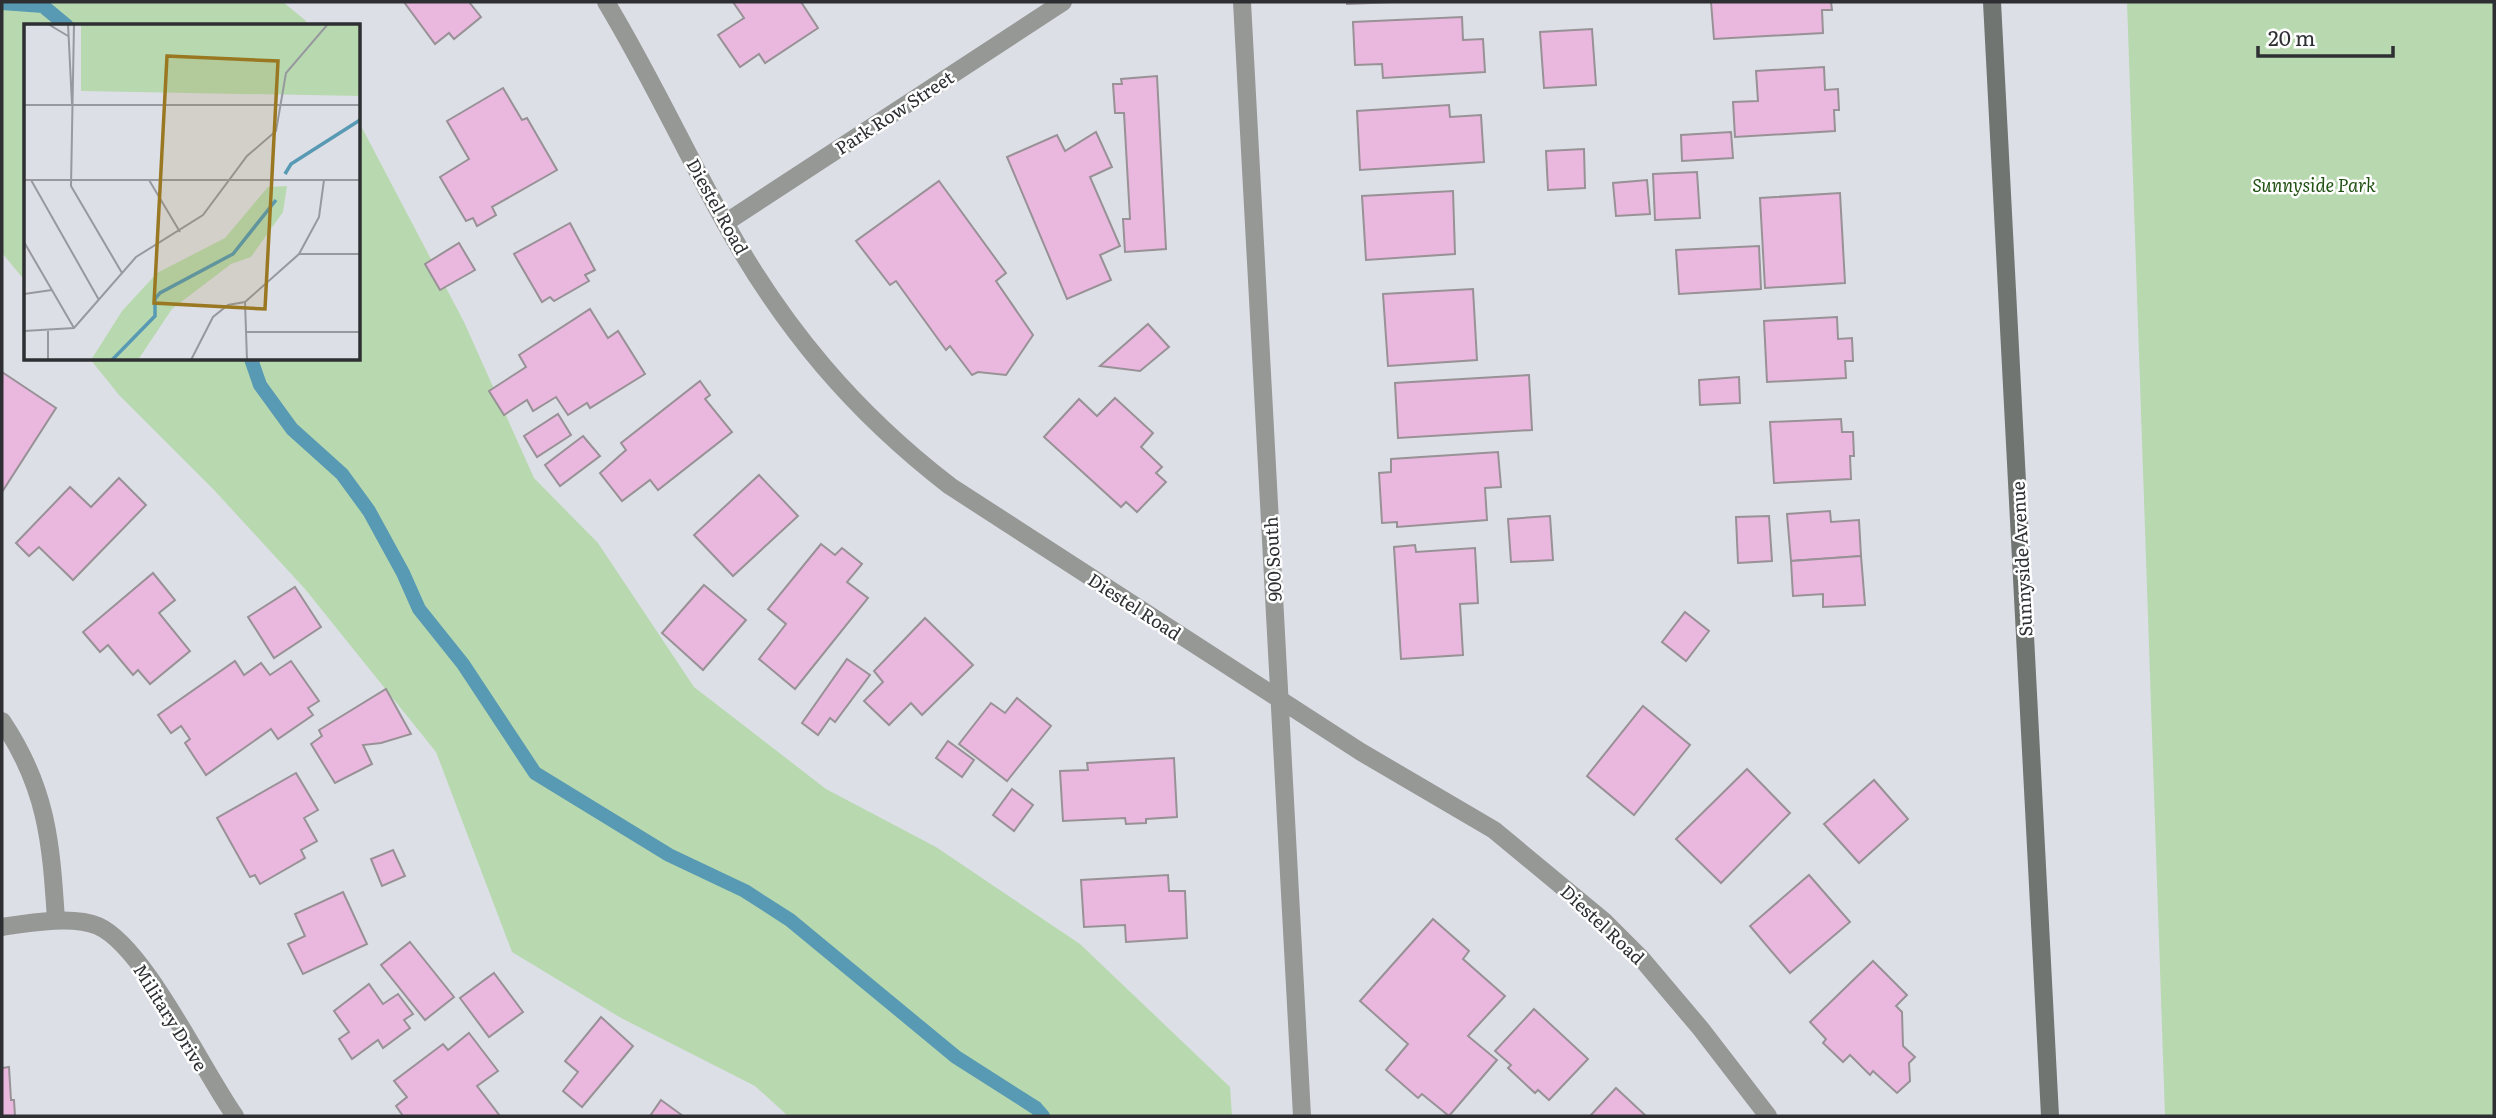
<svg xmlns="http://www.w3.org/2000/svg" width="2496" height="1118" font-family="Literata,serif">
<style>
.green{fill:#b8d9b0}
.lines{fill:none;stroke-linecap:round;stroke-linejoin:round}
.stream{stroke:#589ab3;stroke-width:14}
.building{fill:#eab8df;stroke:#989196;stroke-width:2}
.street{stroke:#959895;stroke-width:18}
.secondary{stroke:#717572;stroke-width:18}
.labels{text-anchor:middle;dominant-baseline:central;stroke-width:5;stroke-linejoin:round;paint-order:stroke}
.street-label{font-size:18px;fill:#2e2f32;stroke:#fff}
.park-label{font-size:18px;font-style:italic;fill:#215213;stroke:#fff}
.inset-river{fill:none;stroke:#589ab3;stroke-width:3.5}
.inset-road{fill:none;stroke:#97999f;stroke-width:2}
.view{fill:#9a7822;fill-opacity:0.15;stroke:#9a7822;stroke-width:3.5}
.inset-edge{fill:none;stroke:#2e2f32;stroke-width:3.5}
</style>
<rect width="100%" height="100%" fill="#dddfe7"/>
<g class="green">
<path d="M 2,2 L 283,2 L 305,20 L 309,26 L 26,26 L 26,282 L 2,253 Z"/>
<path d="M 2127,2 L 2494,2 L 2494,1116 L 2165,1116 Z"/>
<path d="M 359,122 L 464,322 L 534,478 L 598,543 L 694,687 L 826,789 L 936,847 L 1080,944 L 1230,1087 L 1232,1116 L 788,1116 L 755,1086 L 621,1018 L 512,952 L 436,752 L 305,589 L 214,490 L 119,395 L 90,359 L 359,359 Z"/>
</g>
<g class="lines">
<g class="stream">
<path d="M 2,3 L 43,6 L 67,26"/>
<path d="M 251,359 L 260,385 L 292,429 L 342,474 L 369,511 L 403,573 L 419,609 L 463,664 L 535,773 L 669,855 L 745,891 L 790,920 L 956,1057 L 1036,1108 L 1043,1116"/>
</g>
</g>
<g class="building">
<path d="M 404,2 L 469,2 L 481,17 L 454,39 L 449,33 L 435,44 Z"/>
<path d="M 733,2 L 801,2 L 818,28 L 765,63 L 759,54 L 740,67 L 718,35 L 744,18 Z"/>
<path d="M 1347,2 L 1395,2 L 1347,4 Z"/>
<path d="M 1711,2 L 1831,2 L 1832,10 L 1822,10 L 1823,33 L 1714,39 Z"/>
<path d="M 1462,17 L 1463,40 L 1483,39 L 1485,72 L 1383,78 L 1382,64 L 1355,65 L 1353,22 Z"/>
<path d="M 1592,29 L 1596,85 L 1544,88 L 1540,32 Z"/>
<path d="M 1824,67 L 1825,90 L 1838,89 L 1839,110 L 1834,110 L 1835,131 L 1735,137 L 1733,102 L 1758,101 L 1756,71 Z"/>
<path d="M 1157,76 L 1166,249 L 1125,252 L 1123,219 L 1130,219 L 1124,113 L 1115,113 L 1113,84 L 1122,84 L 1121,79 Z"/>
<path d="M 503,88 L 522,120 L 527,118 L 557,170 L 492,207 L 496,215 L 477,226 L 473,218 L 466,221 L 440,177 L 469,159 L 447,121 Z"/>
<path d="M 1449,105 L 1450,117 L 1481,115 L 1484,162 L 1360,170 L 1357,111 Z"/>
<path d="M 1096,132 L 1112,167 L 1090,177 L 1120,246 L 1100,255 L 1111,280 L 1067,299 L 1007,157 L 1057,135 L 1065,151 Z"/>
<path d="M 1731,132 L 1733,158 L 1682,161 L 1681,135 Z"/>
<path d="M 1584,149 L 1585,188 L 1548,190 L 1546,151 Z"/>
<path d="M 1697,172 L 1700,218 L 1655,220 L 1653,174 Z"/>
<path d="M 1647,180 L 1650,214 L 1616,216 L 1613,183 Z"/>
<path d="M 939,181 L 1006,273 L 996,281 L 1033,335 L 1006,375 L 978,372 L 972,375 L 950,346 L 946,350 L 896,281 L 890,285 L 856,241 Z"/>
<path d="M 1453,191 L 1455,254 L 1366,260 L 1362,196 Z"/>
<path d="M 1840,193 L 1845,283 L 1765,288 L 1760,198 Z"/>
<path d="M 570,223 L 595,270 L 585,275 L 589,281 L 554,301 L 550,297 L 542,302 L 514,254 Z"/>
<path d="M 459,243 L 475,270 L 440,290 L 425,264 Z"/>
<path d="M 1759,246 L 1761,289 L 1679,294 L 1676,250 Z"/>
<path d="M 1473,289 L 1477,360 L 1388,366 L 1383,294 Z"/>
<path d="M 590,309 L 608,338 L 618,331 L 645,374 L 590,408 L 587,403 L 568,415 L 556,397 L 533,411 L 527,400 L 504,415 L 489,391 L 526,367 L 519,355 Z"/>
<path d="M 1837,317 L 1838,339 L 1852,338 L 1853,361 L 1845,361 L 1846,378 L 1767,382 L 1764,321 Z"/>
<path d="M 1148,324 L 1169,347 L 1140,371 L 1100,366 Z"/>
<path d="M 2,372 L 56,408 L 2,492 Z"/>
<path d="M 1529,375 L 1532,430 L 1398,438 L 1395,383 Z"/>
<path d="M 1739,377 L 1740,403 L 1700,405 L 1699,380 Z"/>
<path d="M 700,381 L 710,395 L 705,399 L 732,432 L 658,490 L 650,480 L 622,501 L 600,473 L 626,450 L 621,443 Z"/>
<path d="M 1115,398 L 1153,433 L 1141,447 L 1162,467 L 1156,473 L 1166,482 L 1137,512 L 1126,502 L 1121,507 L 1044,437 L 1079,399 L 1097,416 Z"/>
<path d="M 558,414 L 571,435 L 537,457 L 524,436 Z"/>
<path d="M 1841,419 L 1842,432 L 1853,432 L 1854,456 L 1850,456 L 1851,479 L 1774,483 L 1770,422 Z"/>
<path d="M 583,436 L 600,456 L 560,486 L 545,465 Z"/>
<path d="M 1498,452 L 1501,487 L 1485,488 L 1487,520 L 1397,527 L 1397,522 L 1382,523 L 1379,473 L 1391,472 L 1391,459 Z"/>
<path d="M 759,475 L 798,516 L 733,576 L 694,535 Z"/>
<path d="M 119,478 L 146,505 L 73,580 L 39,547 L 29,556 L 16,543 L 70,487 L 91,507 Z"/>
<path d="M 1830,511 L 1831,522 L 1859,520 L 1861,556 L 1791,561 L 1787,514 Z"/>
<path d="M 1550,516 L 1553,560 L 1511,562 L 1508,519 Z"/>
<path d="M 1769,516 L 1772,561 L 1738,563 L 1736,517 Z"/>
<path d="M 821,544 L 835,555 L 842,548 L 862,564 L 847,582 L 868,598 L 795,689 L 759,659 L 786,624 L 768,609 Z"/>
<path d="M 1415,545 L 1416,552 L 1475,548 L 1478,603 L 1460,604 L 1463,655 L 1401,659 L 1394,547 Z"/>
<path d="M 1861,556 L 1865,605 L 1823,607 L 1823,594 L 1793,596 L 1791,561 Z"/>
<path d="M 153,573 L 175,600 L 159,613 L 190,651 L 150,684 L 138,670 L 133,675 L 108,645 L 100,652 L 83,632 Z"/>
<path d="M 704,585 L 746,620 L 703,670 L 662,633 Z"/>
<path d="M 295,587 L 321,627 L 274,658 L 248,617 Z"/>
<path d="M 1685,612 L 1709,631 L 1686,661 L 1662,642 Z"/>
<path d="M 925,618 L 973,665 L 922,715 L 911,703 L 889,725 L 864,701 L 883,682 L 874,671 Z"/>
<path d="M 847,659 L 870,675 L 835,722 L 830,718 L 818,735 L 802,723 Z"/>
<path d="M 235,661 L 244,675 L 261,663 L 270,675 L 291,661 L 319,701 L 308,708 L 313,715 L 278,739 L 271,729 L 206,775 L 185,743 L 190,739 L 181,726 L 171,733 L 158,715 Z"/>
<path d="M 386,689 L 411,734 L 381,743 L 363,745 L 372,764 L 335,783 L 311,744 L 322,736 L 319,730 Z"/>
<path d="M 1017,698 L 1051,726 L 1007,781 L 959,744 L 991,703 L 1005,713 Z"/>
<path d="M 1643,706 L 1690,745 L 1634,815 L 1587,776 Z"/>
<path d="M 948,741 L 974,760 L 962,777 L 936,758 Z"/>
<path d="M 1174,758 L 1177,817 L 1146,819 L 1146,823 L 1126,824 L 1125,818 L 1063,821 L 1060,771 L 1088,770 L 1087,763 Z"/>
<path d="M 1747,769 L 1790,813 L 1721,883 L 1676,839 Z"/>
<path d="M 296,773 L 318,810 L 304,818 L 317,841 L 301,850 L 305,858 L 260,884 L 255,875 L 250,877 L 217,818 Z"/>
<path d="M 1874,780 L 1908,819 L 1859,863 L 1824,824 Z"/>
<path d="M 1012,789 L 1033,805 L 1014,831 L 993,815 Z"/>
<path d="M 393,850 L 405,876 L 382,886 L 371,859 Z"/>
<path d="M 1168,875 L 1169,891 L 1185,891 L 1187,938 L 1126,942 L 1125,925 L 1084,927 L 1081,880 Z"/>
<path d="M 1809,875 L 1850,922 L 1790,973 L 1750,926 Z"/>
<path d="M 343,892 L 367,944 L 303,974 L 288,944 L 305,936 L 295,914 Z"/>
<path d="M 1433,919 L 1469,951 L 1463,959 L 1505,996 L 1468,1036 L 1497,1060 L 1449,1116 L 1422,1094 L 1418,1098 L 1386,1070 L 1408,1044 L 1360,1001 Z"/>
<path d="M 410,942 L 454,997 L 425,1020 L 381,965 Z"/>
<path d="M 1873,961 L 1907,995 L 1896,1006 L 1902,1012 L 1903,1046 L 1915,1057 L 1909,1063 L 1910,1081 L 1897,1093 L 1873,1071 L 1870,1075 L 1850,1055 L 1843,1062 L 1823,1043 L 1826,1039 L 1810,1022 Z"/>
<path d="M 494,973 L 523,1012 L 489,1037 L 460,998 Z"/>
<path d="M 369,984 L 383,1004 L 398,994 L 413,1014 L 404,1020 L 410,1028 L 383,1048 L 378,1040 L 352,1059 L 339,1039 L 349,1032 L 334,1011 Z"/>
<path d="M 1534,1009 L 1588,1059 L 1549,1100 L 1538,1090 L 1535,1093 L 1508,1068 L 1511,1065 L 1495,1051 Z"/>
<path d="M 601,1017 L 633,1046 L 582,1107 L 563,1091 L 578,1072 L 565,1061 Z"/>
<path d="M 469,1033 L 498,1071 L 477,1086 L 500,1116 L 403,1116 L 396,1106 L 407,1097 L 394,1081 L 443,1044 L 448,1050 Z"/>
<path d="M 9,1067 L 11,1100 L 14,1100 L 15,1116 L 2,1116 L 2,1068 Z"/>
<path d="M 1616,1088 L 1646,1116 L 1590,1116 Z"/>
<path d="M 661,1100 L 683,1116 L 650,1116 Z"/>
</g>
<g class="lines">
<g class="street">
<path d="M 606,2 C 649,73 684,149 724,221 C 783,328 854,412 950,486 L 1361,752 L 1494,830 L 1605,922 L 1641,958 L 1701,1029 L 1768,1116"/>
<path d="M 1242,2 L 1302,1116"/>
<path d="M 725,223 L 1063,2"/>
<path d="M 2,721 C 47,788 51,842 56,920"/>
<path d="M 2,927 C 28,923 73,915 98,926 C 144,946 203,1071 235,1116"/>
</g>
<path class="secondary" d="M 1992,2 L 2050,1116"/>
</g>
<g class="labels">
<g class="street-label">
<text transform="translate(894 112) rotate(-33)">Park Row Street</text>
<text transform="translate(718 206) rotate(61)">Diestel Road</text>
<text transform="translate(1272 559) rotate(-93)">900 South</text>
<text transform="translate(2021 559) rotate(-93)">Sunnyside Avenue</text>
<text transform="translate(1135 606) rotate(33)">Diestel Road</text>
<text transform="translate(1603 924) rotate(43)">Diestel Road</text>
<text transform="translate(171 1017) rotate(58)">Military Drive</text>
</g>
<g class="park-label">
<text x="2314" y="184">Sunnyside Park</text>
</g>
</g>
<g transform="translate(24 24)">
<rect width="336" height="336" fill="#dddfe7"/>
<path d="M 57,0 L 336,0 L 336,72 L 57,67 ZM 263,162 L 259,188 L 227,233 L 207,240 L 148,285 L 114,336 L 67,336 L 98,287 L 133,249 L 201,214 L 244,163 Z" fill="#b8d9b0"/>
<path class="inset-river" d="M 261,150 L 267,140 L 336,96M 88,336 L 131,292 L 131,275 L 136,269 L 209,230 L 252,176"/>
<path class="inset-road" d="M 24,0 L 44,12M 44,0 L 48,80M 50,0 L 47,162 L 98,249M 0,81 L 336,81M 0,156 L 336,156M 7,156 L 75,276M 125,156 L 156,208M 0,218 L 50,304M 275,230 L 336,230M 0,270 L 28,266M 221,278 L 275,230 L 295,193 L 300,156M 221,278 L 223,336M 0,307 L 50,304 L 112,233 L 179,191 L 223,132 L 252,107 L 262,49 L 304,0M 24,307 L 24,336M 223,308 L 336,308M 167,336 L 189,293 L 204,281 L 221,278"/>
<path class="view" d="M 143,32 L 254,37 L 241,285 L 130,279 Z"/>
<rect width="336" height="336" class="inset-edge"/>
</g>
<rect width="2496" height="1118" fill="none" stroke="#2e2f32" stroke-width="7"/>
<path d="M2258 46v10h135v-10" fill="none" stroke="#2e2f32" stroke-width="3.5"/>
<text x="2268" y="46" font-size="21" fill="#2e2f32" stroke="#ffffff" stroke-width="5" paint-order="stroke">20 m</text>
</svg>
